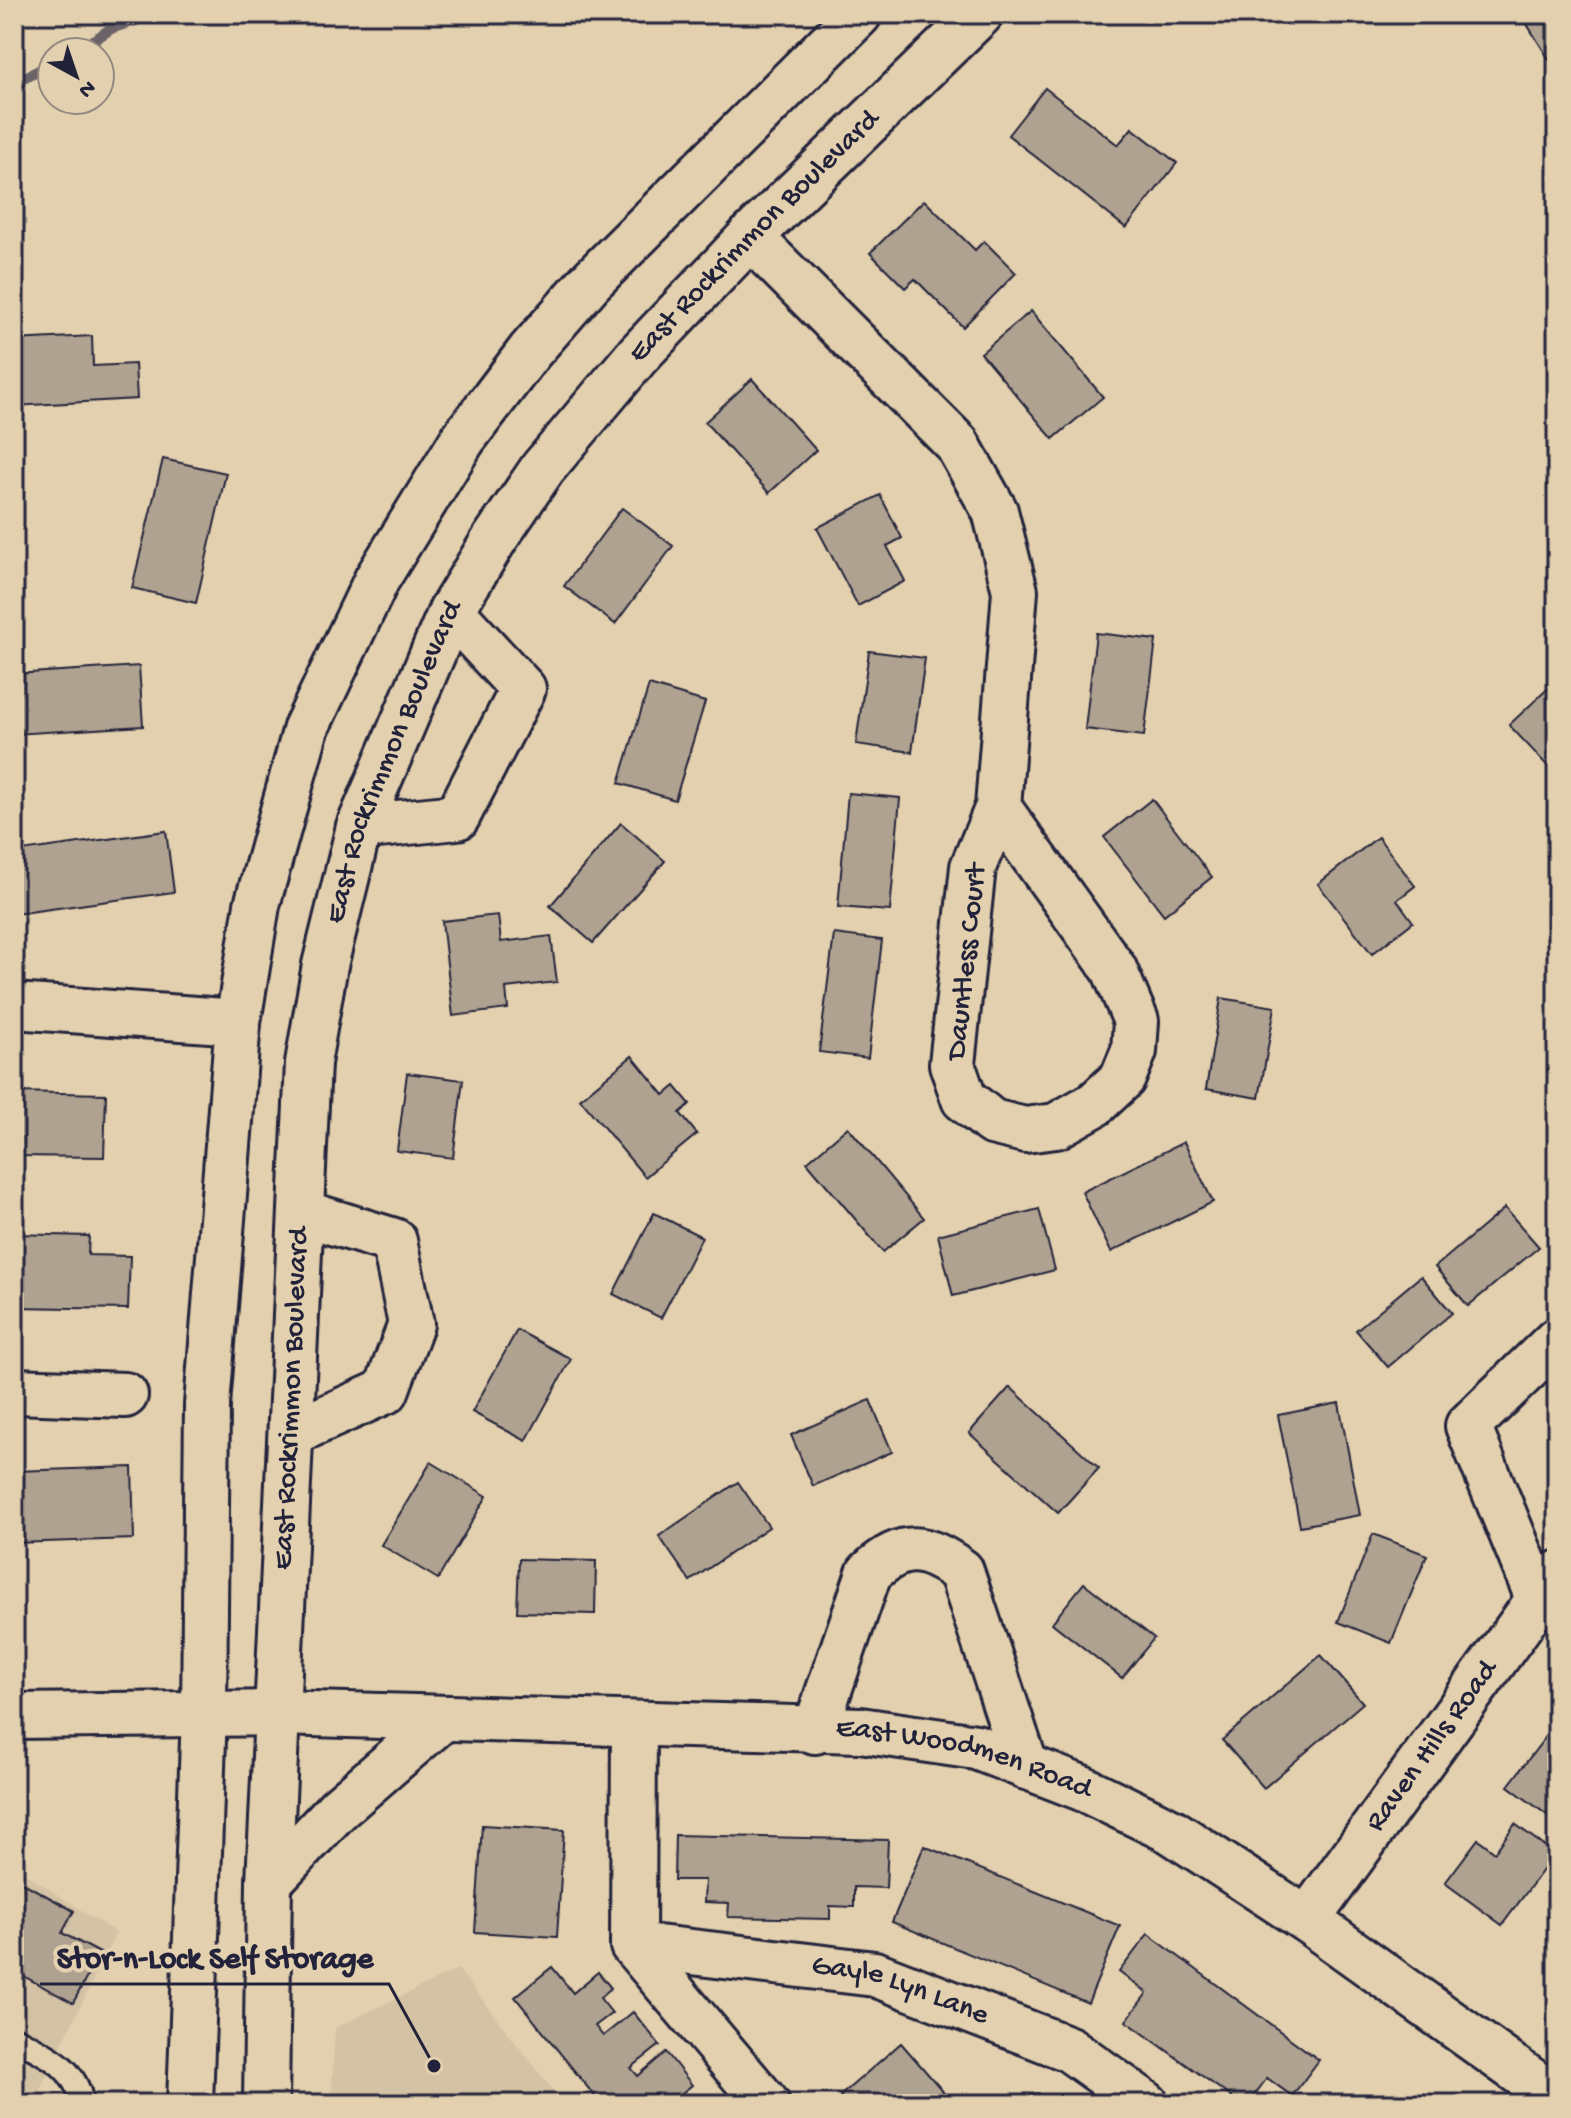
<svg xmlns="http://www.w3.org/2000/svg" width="1571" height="2118" font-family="'Gochi Hand',sans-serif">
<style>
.built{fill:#d4c2a5}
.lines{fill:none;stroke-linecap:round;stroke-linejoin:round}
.stream{stroke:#6b6467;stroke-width:11}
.building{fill:#b0a290;stroke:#22223b;stroke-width:2}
.service-casing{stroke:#22223b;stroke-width:28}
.minor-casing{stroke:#22223b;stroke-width:50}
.secondary-casing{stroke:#22223b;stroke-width:50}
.service{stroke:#e3d0ae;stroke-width:22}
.minor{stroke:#e3d0ae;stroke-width:44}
.secondary{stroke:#e3d0ae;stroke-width:44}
.labels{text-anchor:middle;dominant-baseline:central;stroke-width:8;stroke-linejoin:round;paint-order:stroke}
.street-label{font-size:30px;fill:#22223b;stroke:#e3d0ae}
.leader{fill:none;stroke:#22223b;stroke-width:3}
.callout-dot{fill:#22223b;stroke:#e3d0ae;stroke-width:3}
.callout-label{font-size:32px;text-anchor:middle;font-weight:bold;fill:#22223b;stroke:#e3d0ae;stroke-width:8;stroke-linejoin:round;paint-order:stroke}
</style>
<rect width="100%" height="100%" fill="#e3d0ae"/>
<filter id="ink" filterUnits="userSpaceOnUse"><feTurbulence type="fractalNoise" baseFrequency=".0125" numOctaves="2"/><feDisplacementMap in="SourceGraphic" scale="16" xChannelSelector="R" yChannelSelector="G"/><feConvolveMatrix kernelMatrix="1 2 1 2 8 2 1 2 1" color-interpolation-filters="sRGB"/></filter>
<g filter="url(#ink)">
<g class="built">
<path d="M 14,1866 L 116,1933 L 33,2104 L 14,2104 Z"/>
<path d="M 458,1969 L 564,2104 L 331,2104 L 335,2028 Z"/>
</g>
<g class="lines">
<g class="stream">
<path d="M 76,52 L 112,28 L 156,14"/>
<path d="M 14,83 L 52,64"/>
</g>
</g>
<g class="building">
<path d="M 1537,14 L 1557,14 L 1557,72 L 1525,21 Z"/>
<path d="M 1045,88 L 1118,145 L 1132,128 L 1177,163 L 1126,228 L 1008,135 Z"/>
<path d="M 924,200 L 975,250 L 984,241 L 1016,273 L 963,327 L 915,279 L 905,288 L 870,253 Z"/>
<path d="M 1031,311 L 1103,397 L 1053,439 L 981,353 Z"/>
<path d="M 92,336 L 93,366 L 135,364 L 137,399 L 14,406 L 14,340 Z"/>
<path d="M 752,379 L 816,450 L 769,493 L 705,422 Z"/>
<path d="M 163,459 L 226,473 L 196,603 L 132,588 Z"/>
<path d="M 880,495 L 902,538 L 887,546 L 905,581 L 858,606 L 817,528 Z"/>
<path d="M 622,508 L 673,546 L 615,624 L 564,586 Z"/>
<path d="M 1096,633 L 1156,640 L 1144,736 L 1085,729 Z"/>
<path d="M 869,651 L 925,658 L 912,752 L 856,744 Z"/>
<path d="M 139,666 L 143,726 L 14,734 L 14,674 Z"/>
<path d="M 1557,680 L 1557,776 L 1509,725 Z"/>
<path d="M 649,685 L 705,702 L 675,800 L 619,783 Z"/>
<path d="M 848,793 L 900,798 L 890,911 L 838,907 Z"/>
<path d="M 1152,799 L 1212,877 L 1164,915 L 1104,837 Z"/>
<path d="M 621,823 L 665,861 L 593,943 L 550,906 Z"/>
<path d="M 166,831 L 174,892 L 14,914 L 14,852 Z"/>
<path d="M 1378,837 L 1415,886 L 1397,900 L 1413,922 L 1372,954 L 1318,884 Z"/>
<path d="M 498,915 L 501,942 L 551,936 L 557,982 L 506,988 L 508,1009 L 453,1016 L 442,921 Z"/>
<path d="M 834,934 L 882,940 L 868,1058 L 819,1052 Z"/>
<path d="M 1221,998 L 1275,1007 L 1259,1098 L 1206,1089 Z"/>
<path d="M 632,1056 L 664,1095 L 675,1086 L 690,1104 L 680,1113 L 697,1134 L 645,1177 L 580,1099 Z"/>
<path d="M 407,1073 L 463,1080 L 453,1158 L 397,1151 Z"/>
<path d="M 14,1092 L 106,1094 L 104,1157 L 14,1156 Z"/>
<path d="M 848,1127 L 924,1218 L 883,1252 L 807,1162 Z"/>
<path d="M 1184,1142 L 1213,1202 L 1111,1252 L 1082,1192 Z"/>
<path d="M 1505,1208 L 1539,1247 L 1468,1306 L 1435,1267 Z"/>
<path d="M 1039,1209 L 1055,1270 L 953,1296 L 938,1235 Z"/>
<path d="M 654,1213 L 702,1237 L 661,1318 L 613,1294 Z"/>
<path d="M 14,1234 L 89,1236 L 88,1255 L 130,1256 L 128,1309 L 14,1307 Z"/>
<path d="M 1421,1276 L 1452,1313 L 1388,1367 L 1356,1330 Z"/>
<path d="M 517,1330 L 571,1359 L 526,1441 L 472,1412 Z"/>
<path d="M 1010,1387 L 1099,1468 L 1058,1513 L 969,1433 Z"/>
<path d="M 870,1400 L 892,1452 L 813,1486 L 791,1435 Z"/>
<path d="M 1339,1403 L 1360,1515 L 1300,1526 L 1278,1415 Z"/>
<path d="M 431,1462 L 487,1496 L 438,1579 L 381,1545 Z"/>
<path d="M 132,1467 L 134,1539 L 14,1543 L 14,1471 Z"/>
<path d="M 738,1482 L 769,1527 L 690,1581 L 659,1536 Z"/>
<path d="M 1373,1534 L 1427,1555 L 1391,1643 L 1338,1622 Z"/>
<path d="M 519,1559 L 596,1561 L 595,1614 L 517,1612 Z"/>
<path d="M 1084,1583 L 1154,1638 L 1122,1678 L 1052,1623 Z"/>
<path d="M 1321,1655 L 1363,1703 L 1264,1788 L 1222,1740 Z"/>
<path d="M 1557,1722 L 1557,1808 L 1550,1817 L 1508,1786 Z"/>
<path d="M 1515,1824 L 1555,1854 L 1502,1925 L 1445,1883 L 1478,1839 L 1495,1852 Z"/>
<path d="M 482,1825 L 564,1830 L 557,1937 L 475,1932 Z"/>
<path d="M 675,1835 L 888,1840 L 886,1888 L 854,1887 L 854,1907 L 830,1906 L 830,1919 L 728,1917 L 729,1903 L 704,1902 L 705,1880 L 674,1880 Z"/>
<path d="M 924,1846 L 1120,1926 L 1088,2003 L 892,1922 Z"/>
<path d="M 14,1878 L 74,1911 L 62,1933 L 100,1953 L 73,2003 L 14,1971 Z"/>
<path d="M 1148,1934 L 1319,2060 L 1292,2096 L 1267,2078 L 1248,2104 L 1241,2104 L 1126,2021 L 1147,1993 L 1119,1972 Z"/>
<path d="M 552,1967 L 573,1993 L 598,1972 L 611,1988 L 600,1998 L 612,2013 L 595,2026 L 603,2036 L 633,2012 L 660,2045 L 631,2068 L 638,2076 L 666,2052 L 692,2085 L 668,2104 L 601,2104 L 515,1997 Z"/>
<path d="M 901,2043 L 954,2104 L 847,2104 L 840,2096 Z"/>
</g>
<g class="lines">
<g class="service-casing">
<path id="service" d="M 14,2038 C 45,2054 76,2066 82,2104"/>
</g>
<g class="minor-casing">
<g id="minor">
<path d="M 750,237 L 957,444 L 995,511 L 1015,591 L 998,807 L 973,867 L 952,1064 L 964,1099 L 992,1122 L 1025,1130 L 1056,1126 L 1095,1104 L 1123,1078 L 1134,1051 L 1136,1021 L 1114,969 L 998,807"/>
<path d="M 359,827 L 457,817 L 523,689 L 451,611"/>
<path d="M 14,1006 L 238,1022"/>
<path d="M 14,1391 L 125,1395"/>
<path d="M 292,1433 L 386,1391 L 411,1324 L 394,1241 L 303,1213"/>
<path d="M 1538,1598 L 1468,1426 L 1557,1340"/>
<path d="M 14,1716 L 278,1713"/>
<path d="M 634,1726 L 633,1945 L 767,2104"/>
<path d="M 815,1731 L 869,1573 C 903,1541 924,1545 961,1571 L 1026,1767"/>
<path id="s1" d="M 1307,1920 L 1557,1574"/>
<path id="s2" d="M 633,1945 L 875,1974 L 1069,2049 L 1146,2104"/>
</g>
</g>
<g class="secondary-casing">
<g id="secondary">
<path id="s3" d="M 278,1713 L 860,1730 L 976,1747 L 1082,1788 L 1171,1831 L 1307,1920 L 1557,2099"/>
<path d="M 269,1882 L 338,1809 L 442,1719"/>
<path d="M 190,2104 L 204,1712 L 207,1405 L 238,1022 L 257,905 L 306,728 L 377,579 L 463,439 L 530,351 L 590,282 L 859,14"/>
<path id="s4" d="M 266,2104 L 269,1882 L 308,1063 L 325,965 L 359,827 L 451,611 L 494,540 L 543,468 L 638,355 L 750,237 L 980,14"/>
</g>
</g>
<use href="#service" class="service"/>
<use href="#minor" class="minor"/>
<use href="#secondary" class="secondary"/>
</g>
</g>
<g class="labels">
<g class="street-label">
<text stroke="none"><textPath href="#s4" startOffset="2002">East Rockrimmon Boulevard</textPath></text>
<text stroke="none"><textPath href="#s4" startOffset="1356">East Rockrimmon Boulevard</textPath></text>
<text transform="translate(968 962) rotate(-84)">Dauntless Court</text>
<text stroke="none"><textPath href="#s4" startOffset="706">East Rockrimmon Boulevard</textPath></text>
<text stroke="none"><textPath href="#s1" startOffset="214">Raven Hills Road</textPath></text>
<text stroke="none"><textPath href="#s3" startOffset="690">East Woodmen Road</textPath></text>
<text stroke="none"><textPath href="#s2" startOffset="272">Gayle Lyn Lane</textPath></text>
</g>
</g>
<path class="leader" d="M434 2066L389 1984H40"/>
<circle class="callout-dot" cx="434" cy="2066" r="8"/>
<g class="callout-label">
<text x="215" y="1967">Stor-n-Lock Self Storage</text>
</g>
<rect width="1571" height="2118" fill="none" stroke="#e3d0ae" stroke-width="48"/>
<rect x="24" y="24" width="1523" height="2070" fill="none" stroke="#22223b" stroke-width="3" filter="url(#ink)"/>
<g transform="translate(76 76) rotate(140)"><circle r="38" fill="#e3d0ae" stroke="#968a80" stroke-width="2"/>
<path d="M0-6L14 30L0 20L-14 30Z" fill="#22223b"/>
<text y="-12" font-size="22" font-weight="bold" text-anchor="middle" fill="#22223b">N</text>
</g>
</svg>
